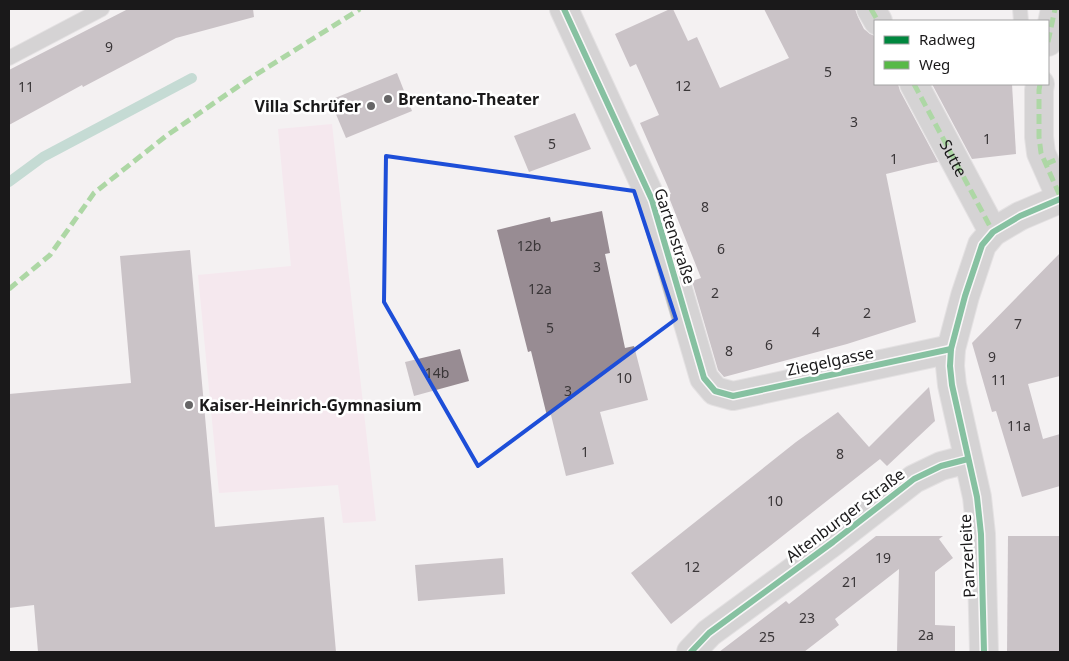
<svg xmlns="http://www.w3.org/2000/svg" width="1069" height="661" font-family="'Noto Sans',sans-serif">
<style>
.park{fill:#f6dde9}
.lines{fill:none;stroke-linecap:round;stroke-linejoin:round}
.stream{stroke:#8dc1af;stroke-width:10}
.building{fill:#988c93}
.service-casing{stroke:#d0cfcf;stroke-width:16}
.minor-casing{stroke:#d0cfcf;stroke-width:30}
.service{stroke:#b0b0b0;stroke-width:14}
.minor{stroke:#b0b0b0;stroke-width:28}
.quiet{stroke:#58b947;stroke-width:5;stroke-dasharray:10 5;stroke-linecap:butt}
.cycleway-casing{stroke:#fff;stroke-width:9}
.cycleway{stroke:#00873e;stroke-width:6}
.marked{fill:none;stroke:#1d4ed8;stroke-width:4;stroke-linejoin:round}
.poi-dot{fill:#666566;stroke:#fff;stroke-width:2}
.labels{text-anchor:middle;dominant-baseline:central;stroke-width:5;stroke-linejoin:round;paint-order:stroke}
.number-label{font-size:14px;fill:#3a3638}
.poi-label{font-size:16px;font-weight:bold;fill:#1a191a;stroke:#fff;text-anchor:start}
.street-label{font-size:16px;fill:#1a191a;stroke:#fff}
</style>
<rect width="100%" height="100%" fill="#f4f1f2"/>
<path class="park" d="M 332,124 L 376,521 L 343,523 L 338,485 L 219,493 L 198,275 L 291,266 L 278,129 Z"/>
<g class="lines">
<path class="stream" d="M 9,182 L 43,157 L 192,78"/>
</g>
<g class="building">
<path d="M 128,9 L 253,9 L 254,17 L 176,38 L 83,87 L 82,85 L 9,125 L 9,70 Z"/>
<path d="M 670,9 L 673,9 L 688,41 L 697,37 L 720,88 L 789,58 L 764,9 L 855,9 L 858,17 L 864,29 L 870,34 L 875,36 L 875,84 L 898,84 L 900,91 L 938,162 L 927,164 L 886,174 L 916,322 L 847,344 L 724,377 L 718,370 L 692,281 L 701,278 L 668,195 L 671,194 L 640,123 L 659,115 L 636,64 L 630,67 L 615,34 Z"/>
<path d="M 397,73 L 412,111 L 346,138 L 330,100 Z"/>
<path d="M 932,84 L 1012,84 L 1016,154 L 972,159 Z"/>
<path d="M 575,113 L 591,149 L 529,172 L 514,136 Z"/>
<path d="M 602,211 L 610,253 L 605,254 L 625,348 L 634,346 L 648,400 L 600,412 L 614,464 L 566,476 L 551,415 L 547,416 L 531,351 L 528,352 L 497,230 L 550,217 L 551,222 Z"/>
<path d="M 190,250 L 215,527 L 324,517 L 336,652 L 38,652 L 34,605 L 9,608 L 9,394 L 131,383 L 120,256 Z"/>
<path d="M 1060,253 L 1060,376 L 1028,384 L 1043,439 L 1060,434 L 1060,486 L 1022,497 L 996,411 L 992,412 L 972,343 Z"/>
<path d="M 460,349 L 469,381 L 414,396 L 405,362 Z"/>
<path d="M 929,387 L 935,421 L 887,466 L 873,452 L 880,459 L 671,624 L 631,573 L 796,442 L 838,412 L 869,447 Z"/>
<path d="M 876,536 L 943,536 L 939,539 L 953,558 L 935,572 L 935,625 L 955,626 L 955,652 L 897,652 L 899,569 L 835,619 L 839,625 L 804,652 L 719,652 L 786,601 L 789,604 Z"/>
<path d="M 1008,536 L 1060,536 L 1060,652 L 1007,652 Z"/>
<path d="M 503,558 L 505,594 L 418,601 L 415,565 Z"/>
</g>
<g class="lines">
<g class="service-casing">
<g id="service">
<path d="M 1020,9 L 1021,21"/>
<path d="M 9,58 L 102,9"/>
</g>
</g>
<g class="minor-casing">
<g id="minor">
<path d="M 564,9 L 652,200 L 704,378 L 715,391 L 733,396 L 951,349"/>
<path d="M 871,9 L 878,21"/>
<path d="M 1048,42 L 1055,9"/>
<path id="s1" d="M 914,84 L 993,232"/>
<path d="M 1040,84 L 1039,90 L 1039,137 L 1041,153 L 1060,196"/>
<path d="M 691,652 L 709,633 L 833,542 L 914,479 L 941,466 L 968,459"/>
<path d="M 984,652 L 981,534 L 977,497 L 952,385 L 950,366 L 951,349 L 965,296 L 982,245 L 993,232 L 1020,216 L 1060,199"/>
</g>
</g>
<use href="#service" class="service"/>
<use href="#minor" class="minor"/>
<g class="quiet">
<path d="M 871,9 L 878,21"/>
<path d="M 1048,42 L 1055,9"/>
<path d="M 914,84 L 993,232"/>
<path d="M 1040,84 L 1039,90 L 1039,137 L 1041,153 L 1060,196"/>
<path d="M 1046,164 L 1060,158"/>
<path d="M 9,289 L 50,255 L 94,193 L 166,136 L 249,79 L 360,9"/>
</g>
<g class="cycleway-casing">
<g id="cycleway">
<path d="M 564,9 L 652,200 L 704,378 L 715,391 L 733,396 L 951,349"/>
<path d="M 691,652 L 709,633 L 833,542 L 914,479 L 941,466 L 968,459"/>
<path d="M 984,652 L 981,534 L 977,497 L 952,385 L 950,366 L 951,349 L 965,296 L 982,245 L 993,232 L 1020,216 L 1060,199"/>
</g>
</g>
<use href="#cycleway" class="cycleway"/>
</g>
<path d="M0 0H1069V661H0ZM 386,156 L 634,191 L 676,319 L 478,466 L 384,302 Z" fill="#f4f1f2" fill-opacity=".55" fill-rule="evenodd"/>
<path class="marked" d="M 386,156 L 634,191 L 676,319 L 478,466 L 384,302 Z"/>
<g class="poi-dot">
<circle cx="388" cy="99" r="5"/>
<circle cx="371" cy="106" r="5"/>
<circle cx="189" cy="405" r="5"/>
</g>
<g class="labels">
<g class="number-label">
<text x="109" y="46">9</text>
<text x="828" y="71">5</text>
<text x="683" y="85">12</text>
<text x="26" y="86">11</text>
<text x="854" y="121">3</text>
<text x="987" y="138">1</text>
<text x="552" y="143">5</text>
<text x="894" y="158">1</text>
<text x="705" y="206">8</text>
<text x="529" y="245">12b</text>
<text x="721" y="248">6</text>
<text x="597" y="266">3</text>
<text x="540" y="288">12a</text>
<text x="715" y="292">2</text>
<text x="867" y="312">2</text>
<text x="1018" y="323">7</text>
<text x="550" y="327">5</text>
<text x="816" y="331">4</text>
<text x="769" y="344">6</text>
<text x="729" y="350">8</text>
<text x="992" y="356">9</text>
<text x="437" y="372">14b</text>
<text x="624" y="377">10</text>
<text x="999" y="379">11</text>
<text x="568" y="390">3</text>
<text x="1019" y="425">11a</text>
<text x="585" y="451">1</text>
<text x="840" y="453">8</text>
<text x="775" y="500">10</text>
<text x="883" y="557">19</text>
<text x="692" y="566">12</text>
<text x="850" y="581">21</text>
<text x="807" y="617">23</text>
<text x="926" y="634">2a</text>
<text x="767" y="636">25</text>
</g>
<g class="poi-label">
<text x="398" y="99">Brentano-Theater</text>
<text x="361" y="106" text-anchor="end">Villa Schrüfer</text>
<text x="199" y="405">Kaiser-Heinrich-Gymnasium</text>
</g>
<g class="street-label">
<text stroke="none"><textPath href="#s1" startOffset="84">Sutte</textPath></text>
<text transform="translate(675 236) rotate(72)">Gartenstraße</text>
<text transform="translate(830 361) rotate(-12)">Ziegelgasse</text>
<text transform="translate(845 515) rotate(-37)">Altenburger Straße</text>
<text transform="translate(967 556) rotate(-93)">Panzerleite</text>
</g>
</g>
<rect width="1069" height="661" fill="none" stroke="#1a191a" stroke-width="20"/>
<rect x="874" y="20" width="175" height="65" fill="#ffffff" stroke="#a3a3a3"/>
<rect x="884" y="36" width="25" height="8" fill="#00873e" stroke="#a3a3a3"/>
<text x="919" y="45" font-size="15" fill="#1a191a">Radweg</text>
<rect x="884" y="61" width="25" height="8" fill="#58b947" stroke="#a3a3a3"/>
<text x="919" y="70" font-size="15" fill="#1a191a">Weg</text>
</svg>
